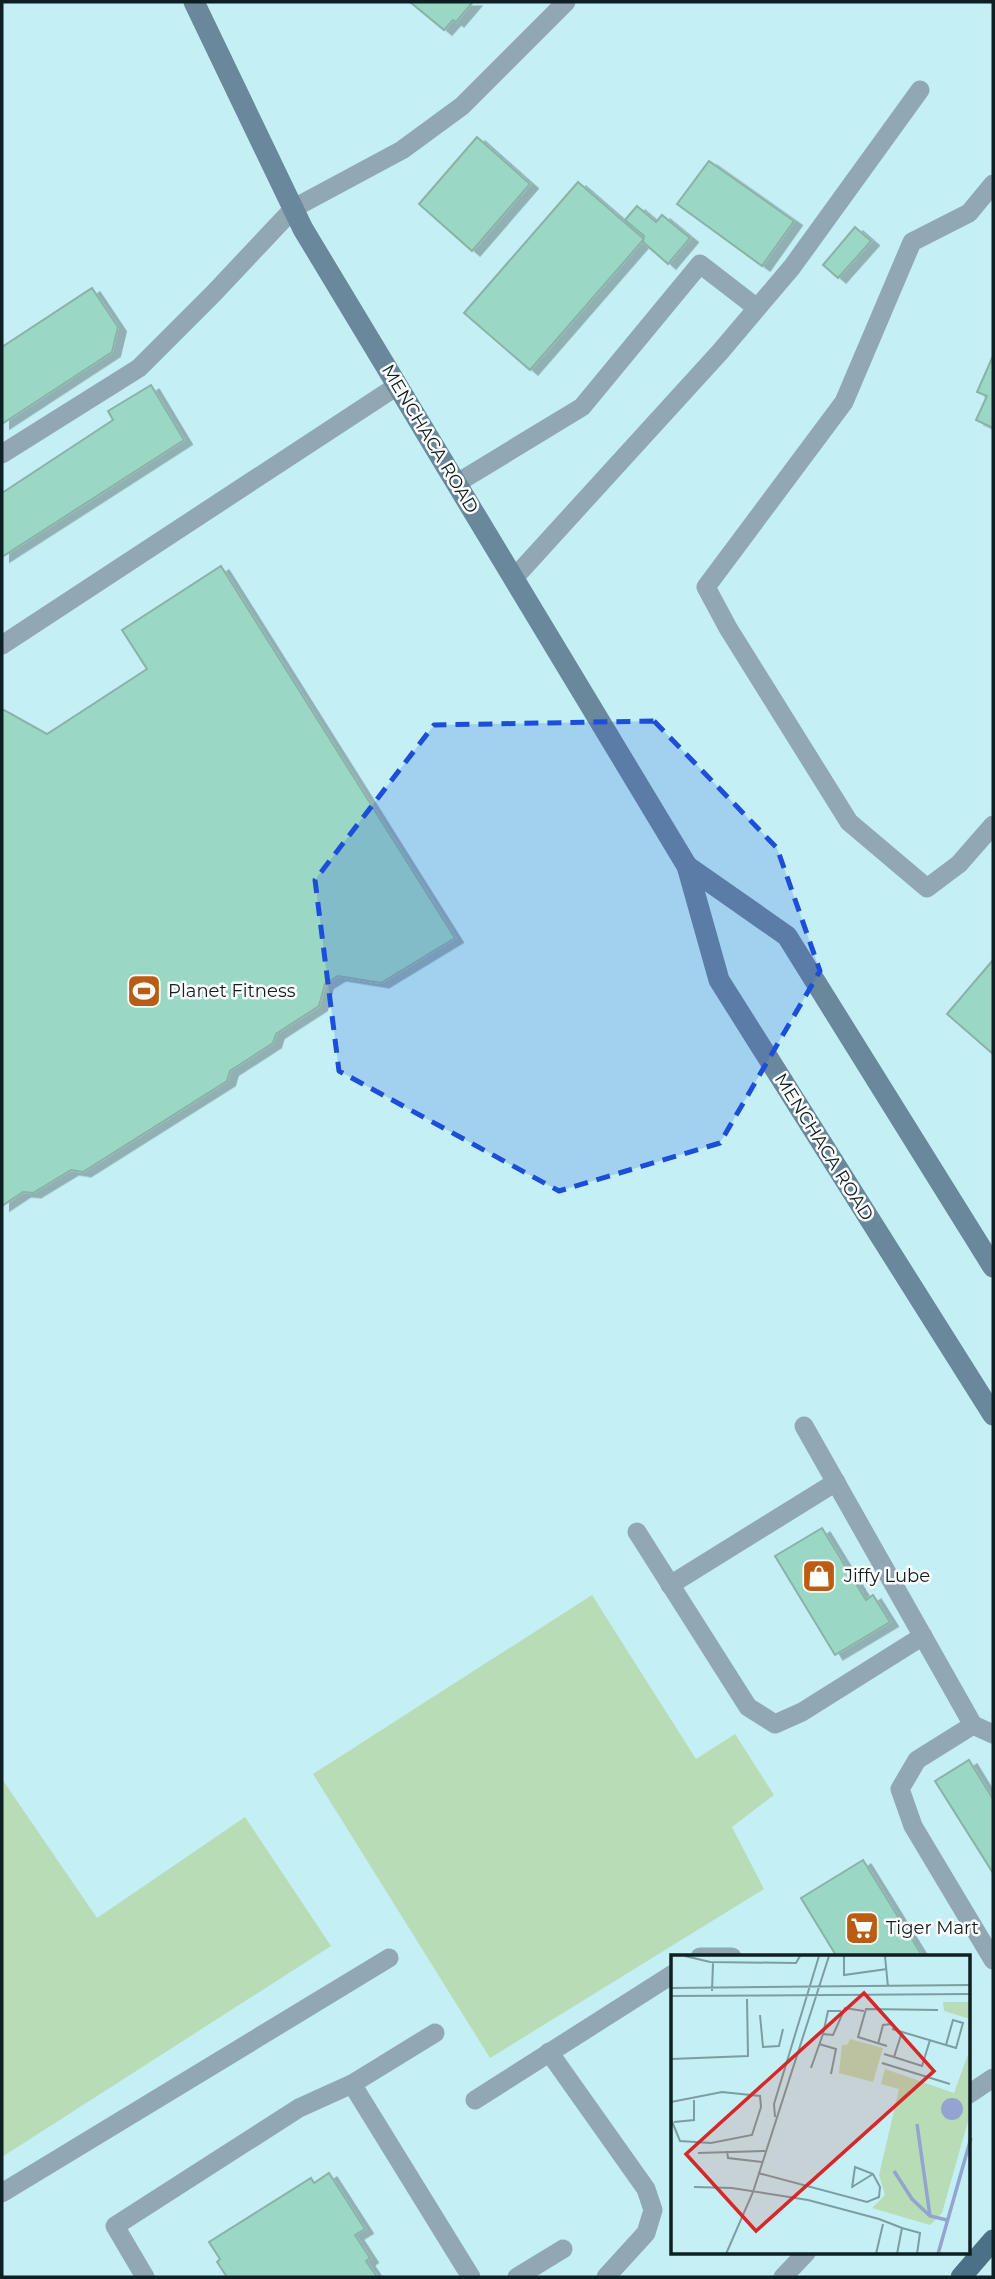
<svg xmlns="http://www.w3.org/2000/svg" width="995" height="2279" font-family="Montserrat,sans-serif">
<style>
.green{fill:#b8dcb6}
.building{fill:#9ad7c5;stroke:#8bb2a6;stroke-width:2;filter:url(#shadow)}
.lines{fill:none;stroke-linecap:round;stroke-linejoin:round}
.lane{stroke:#92a7b4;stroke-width:19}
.secondary{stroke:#69889b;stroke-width:21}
.primary{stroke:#4b7188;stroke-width:21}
.marked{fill:#1d4ed8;fill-opacity:0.2;stroke:#1d4ed8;stroke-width:5;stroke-dasharray:14 9;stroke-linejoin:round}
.labels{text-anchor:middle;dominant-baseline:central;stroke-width:5;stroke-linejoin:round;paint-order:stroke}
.street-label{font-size:18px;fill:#0f2022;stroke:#fff}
.poi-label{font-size:18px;fill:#0f2022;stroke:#fff;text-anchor:start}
.inset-river{fill:none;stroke:#92a4cf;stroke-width:3.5}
.inset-road{fill:none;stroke:#7c9da1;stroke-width:2}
.view{fill:#d62828;fill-opacity:0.15;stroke:#d62828;stroke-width:3.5}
.inset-edge{fill:none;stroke:#0f2022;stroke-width:3.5}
</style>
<defs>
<filter id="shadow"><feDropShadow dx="8" dy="4.5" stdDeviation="0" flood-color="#0004"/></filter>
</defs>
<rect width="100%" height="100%" fill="#c4f0f5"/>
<g class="green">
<path d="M 592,1595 L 696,1759 L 735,1734 L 774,1795 L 732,1827 L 764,1889 L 490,2058 L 313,1774 Z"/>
<path d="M 2,1779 L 97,1918 L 245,1817 L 331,1946 L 2,2157 Z"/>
</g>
<g class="building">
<path d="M 410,2 L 473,2 L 456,22 L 453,20 L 444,30 Z"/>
<path d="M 477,137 L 530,184 L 472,251 L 419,204 Z"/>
<path d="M 709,161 L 794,221 L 762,266 L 677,204 Z"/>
<path d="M 578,182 L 644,239 L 530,370 L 464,313 Z"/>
<path d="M 637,206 L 656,222 L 662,215 L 690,238 L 668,264 L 643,242 L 644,236 L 625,220 Z"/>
<path d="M 855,227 L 871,241 L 838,278 L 823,265 Z"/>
<path d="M 92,288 L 118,327 L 112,352 L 2,424 L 2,347 Z"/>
<path d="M 993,356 L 993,428 L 976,420 L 987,396 L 977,392 Z"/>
<path d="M 151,385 L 184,440 L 2,557 L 2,493 L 113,420 L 108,411 Z"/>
<path d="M 221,566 L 455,938 L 381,983 L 338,976 L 325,984 L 319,1006 L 276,1034 L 273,1043 L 230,1071 L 227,1081 L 83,1172 L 71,1170 L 33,1193 L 23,1192 L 2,1206 L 2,709 L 47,734 L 147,669 L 122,630 Z"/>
<path d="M 993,960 L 993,1054 L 947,1014 Z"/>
<path d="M 822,1528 L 866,1600 L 873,1595 L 890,1622 L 835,1655 L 775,1556 Z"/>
<path d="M 969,1760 L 993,1799 L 993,1873 L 935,1781 Z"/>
<path d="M 863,1860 L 923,1957 L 837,1957 L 801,1898 Z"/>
<path d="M 329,2173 L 365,2229 L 355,2235 L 370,2258 L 366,2261 L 377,2277 L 227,2277 L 217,2262 L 220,2259 L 209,2242 L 311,2178 L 314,2183 Z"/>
</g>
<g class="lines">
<g class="lane">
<path d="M 993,184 L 969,213 L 912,242 L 844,402 L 706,587 L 728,628 L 849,822 L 927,888 L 959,864 L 993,825"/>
<path d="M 2,454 L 139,368 L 213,294 L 294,208 L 402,150 L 462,106 L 566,2"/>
<path d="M 457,483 L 582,407 L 700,264 L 757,308"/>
<path d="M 514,578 L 720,352 L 792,267 L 920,90"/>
<path d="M 2,645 L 397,386"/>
<path d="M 804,1426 L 973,1725"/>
<path d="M 637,1532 L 748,1707 L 775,1724 L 802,1712 L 923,1636"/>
<path d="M 670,1585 L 836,1482"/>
<path d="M 993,1734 L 973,1725 L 917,1760 L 900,1789 L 913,1826 L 993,1960"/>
<path d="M 700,1957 L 732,1957"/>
<path d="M 435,2033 L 352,2084 L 471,2277"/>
<path d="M 549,2052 L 646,2189 L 653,2210 L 646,2233 L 606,2277"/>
<path d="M 969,2094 L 993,2078"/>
<path d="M 475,2100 L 673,1974"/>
<path d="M 2,2193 L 389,1958"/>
<path d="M 145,2277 L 115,2226 L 299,2108 L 352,2084"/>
<path d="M 517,2277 L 563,2249"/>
<path d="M 783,2277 L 806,2253"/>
</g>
<g class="secondary">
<path d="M 194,2 L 303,229 L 687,866 L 719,980 L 993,1415"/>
<path d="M 687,866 L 787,936 L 993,1267"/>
</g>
<path class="primary" d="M 961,2277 L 993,2240"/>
</g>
<path class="marked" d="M 654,721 L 777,848 L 820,971 L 720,1143 L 559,1191 L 339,1071 L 315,880 L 434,725 Z"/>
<defs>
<g id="stadium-square" transform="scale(1.75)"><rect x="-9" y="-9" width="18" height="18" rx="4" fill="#bb5c14" stroke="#fff"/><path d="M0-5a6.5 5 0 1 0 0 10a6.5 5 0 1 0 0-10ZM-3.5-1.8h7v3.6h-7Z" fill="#fff"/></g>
<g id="shop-square" transform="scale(1.75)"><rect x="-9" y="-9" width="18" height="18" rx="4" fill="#bb5c14" stroke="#fff"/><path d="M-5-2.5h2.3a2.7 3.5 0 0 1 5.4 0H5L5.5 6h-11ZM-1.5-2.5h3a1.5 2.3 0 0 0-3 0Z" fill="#fff"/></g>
<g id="supermarket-square" transform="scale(1.75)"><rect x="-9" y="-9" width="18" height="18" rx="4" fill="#bb5c14" stroke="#fff"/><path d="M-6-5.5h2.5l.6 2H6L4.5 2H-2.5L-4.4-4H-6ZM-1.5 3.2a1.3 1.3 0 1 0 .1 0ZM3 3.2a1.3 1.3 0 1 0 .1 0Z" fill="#fff"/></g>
</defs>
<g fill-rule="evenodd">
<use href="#stadium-square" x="144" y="991"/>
<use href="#shop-square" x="819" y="1576"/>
<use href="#supermarket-square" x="862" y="1928"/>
</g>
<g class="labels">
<g class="street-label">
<text transform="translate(430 439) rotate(59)">MENCHACA ROAD</text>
<text transform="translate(824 1147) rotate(58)">MENCHACA ROAD</text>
</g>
<g class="poi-label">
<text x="168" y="991">Planet Fitness</text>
<text x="844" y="1576">Jiffy Lube</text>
<text x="886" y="1928">Tiger Mart</text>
</g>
</g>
<g transform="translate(671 1955)">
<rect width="299" height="299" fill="#c4f0f5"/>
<path d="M 272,47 L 299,47 L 299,64 L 273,56 ZM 179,84 L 212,93 L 202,127 L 168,118 L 171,90 L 176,90 ZM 299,94 L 299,159 L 271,258 L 259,270 L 201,253 L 214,240 L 208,220 L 228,134 L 210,129 L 214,114 L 283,138 Z" fill="#b8dcb6"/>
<path d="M270 154a11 11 0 1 1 22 0a11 11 0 1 1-22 0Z" fill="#92a4cf"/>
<path class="inset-river" d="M 246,169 L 259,261M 223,216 L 241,244 L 259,261 L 276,265M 267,299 L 300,183"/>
<path class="inset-road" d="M 14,1 L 39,7 L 125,8 L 129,1M 173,1 L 173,20 L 216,14M 214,1 L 217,32M 0,33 L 300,30M 41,36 L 42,7M 41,36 L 42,10M 0,41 L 300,39M 170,56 L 157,56 L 152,79 L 162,80 L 174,53 L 193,56M 89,60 L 92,92 L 108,91 L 112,74M 221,74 L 275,90 L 285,93 L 292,68 L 282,65 L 275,90M 148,89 L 165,94 L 160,119M 207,89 L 212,70 L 221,69M 216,91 L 187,82 L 195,54 L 267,55M 213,99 L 223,102 L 231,77M 223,102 L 251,111 L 259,85M 0,104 L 77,101 L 76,44M 211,108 L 279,129M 140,113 L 152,79M 0,147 L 51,137 L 89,141 L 90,152 L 81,180 L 40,188 L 9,186 L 0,164M 104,162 L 103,149 L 148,1M 3,167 L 23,165 L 23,145M 56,196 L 57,203 L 91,207M 27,198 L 94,196M 87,218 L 196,247 L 208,242 L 209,232 L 202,219 L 184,212 L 181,233M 23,232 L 61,233 L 137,245 L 208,264 L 231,273 L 226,299M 181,232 L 202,219M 231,273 L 249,278 L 246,299M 55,299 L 82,237 L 158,1M 205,299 L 212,269"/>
<path class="view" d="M 193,38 L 263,116 L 85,276 L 15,199 Z"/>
<rect width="299" height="299" class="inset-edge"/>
</g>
<rect width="995" height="2279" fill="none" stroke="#0f2022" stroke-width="7"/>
</svg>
